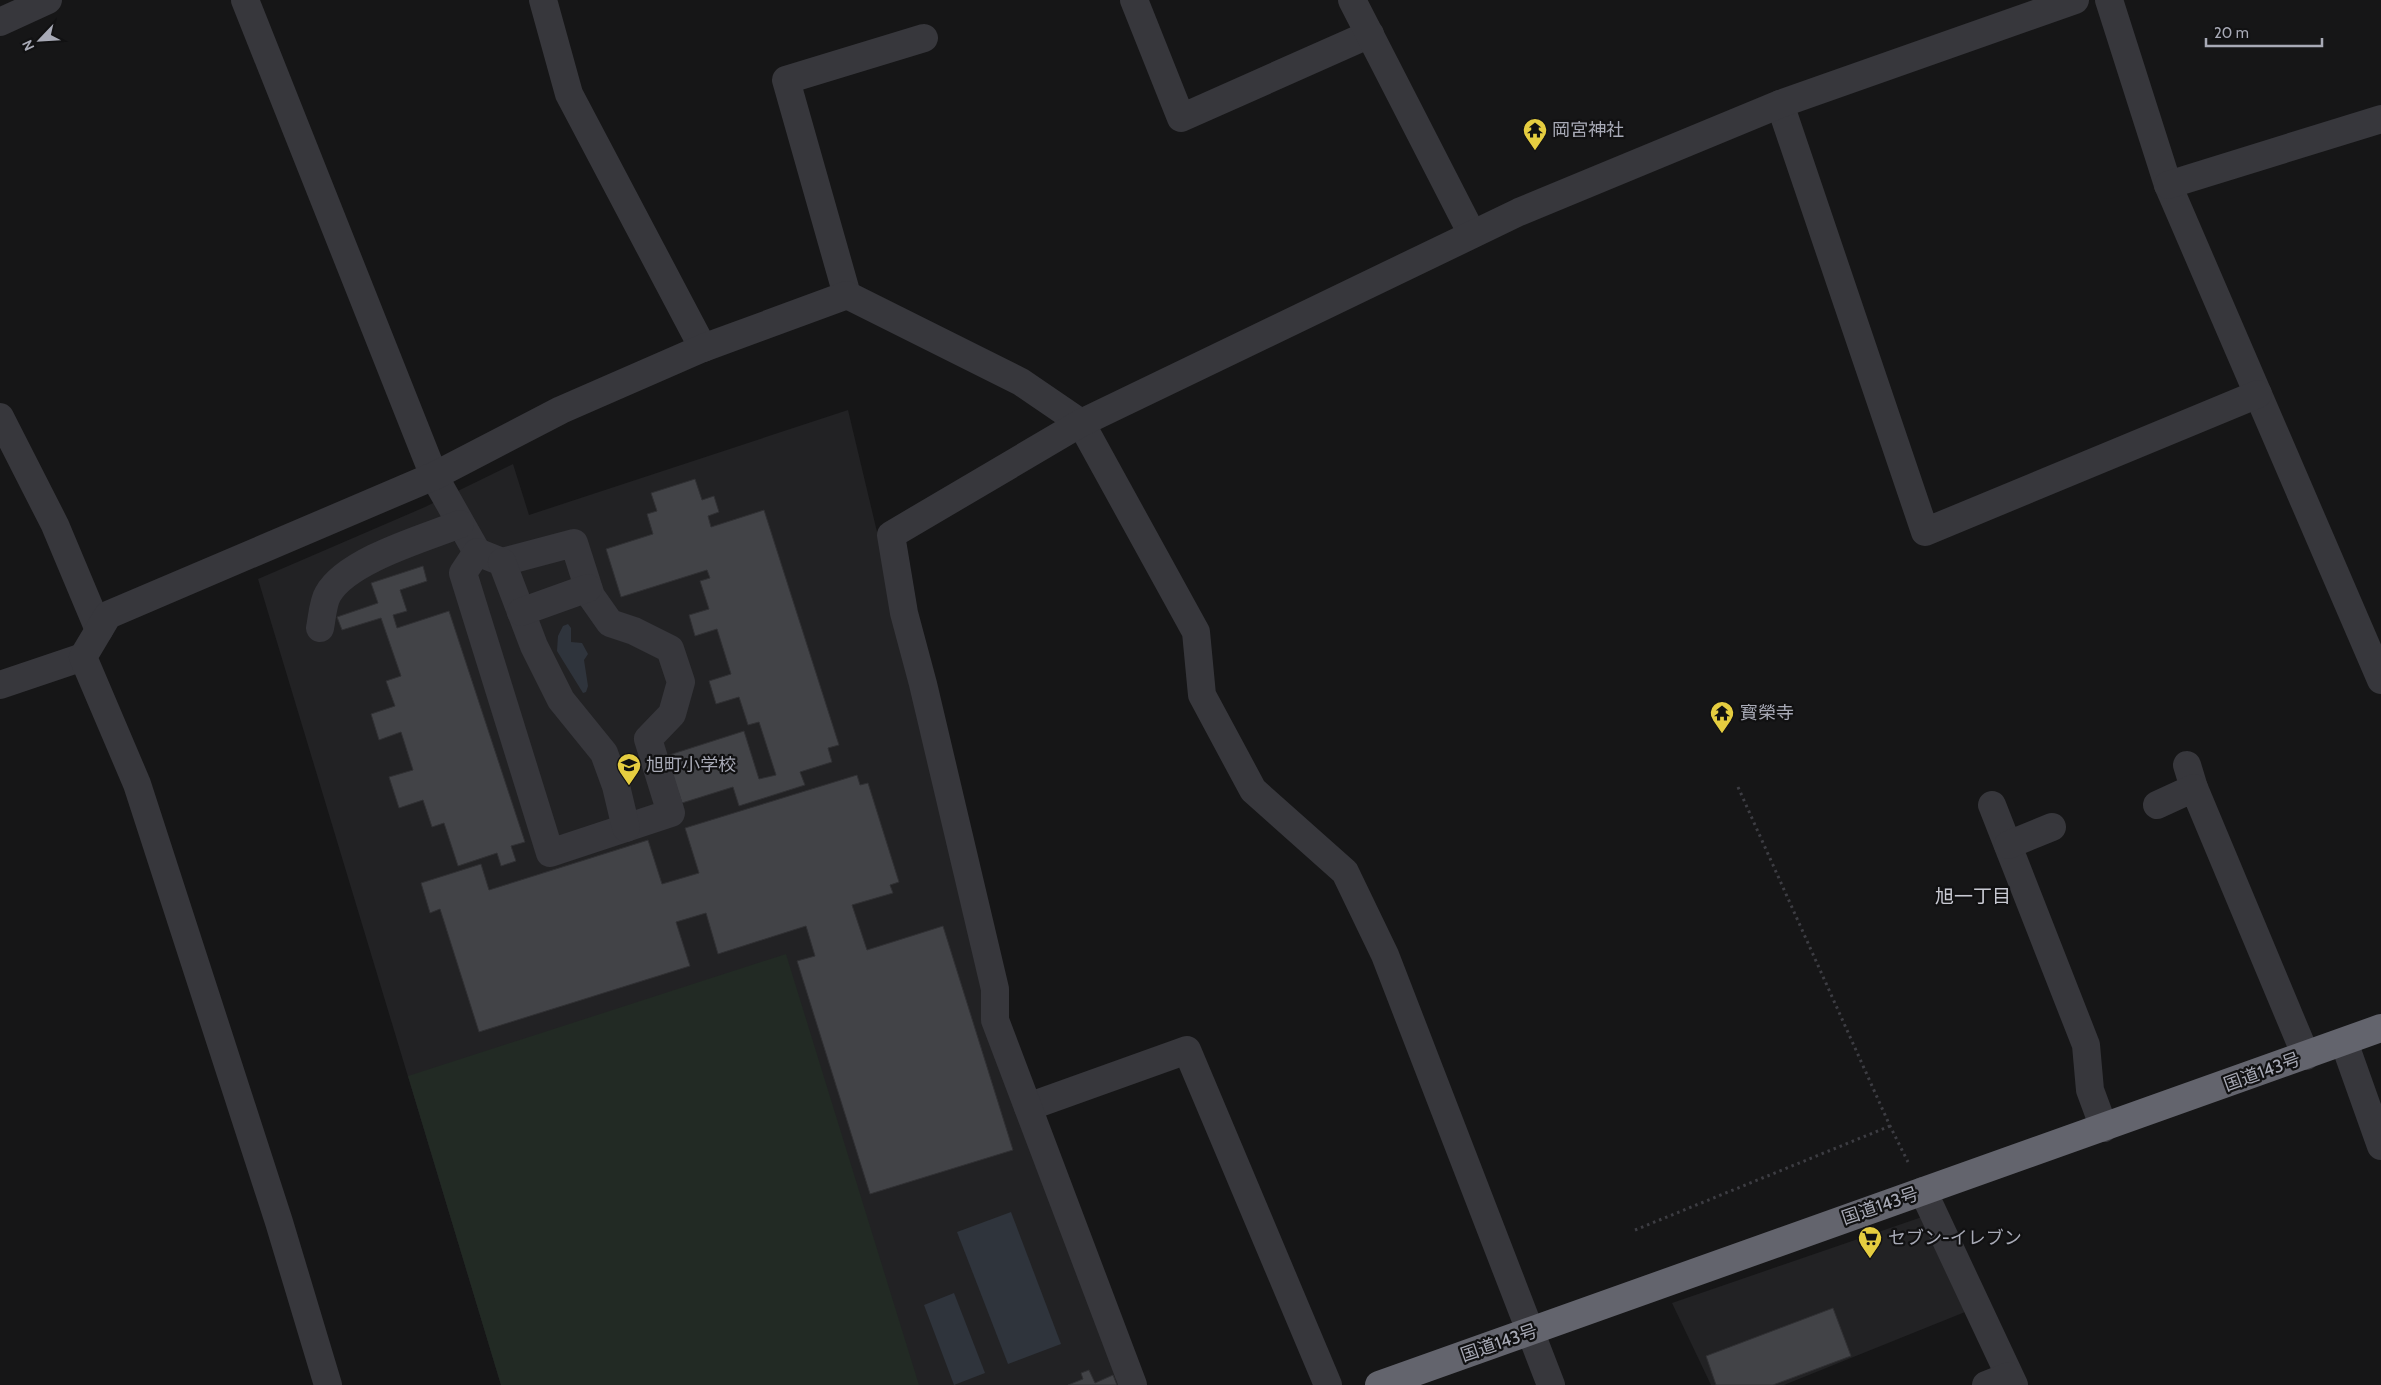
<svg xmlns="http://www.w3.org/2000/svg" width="2381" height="1385" font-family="Cabin,'Noto Sans JP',sans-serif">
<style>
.built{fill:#222224}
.green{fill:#222a24}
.water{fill:#2f343c}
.building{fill:#424347;stroke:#303033}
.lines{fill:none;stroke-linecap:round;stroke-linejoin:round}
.path{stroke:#3d3d43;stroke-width:3;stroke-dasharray:2.5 4;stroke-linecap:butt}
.minor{stroke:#37373c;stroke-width:28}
.highway{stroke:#63646d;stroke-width:28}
.labels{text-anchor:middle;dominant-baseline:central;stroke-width:4.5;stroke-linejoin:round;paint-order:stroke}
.poi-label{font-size:18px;fill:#a8aab6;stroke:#111112;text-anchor:start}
.street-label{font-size:18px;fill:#a8aab6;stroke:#111112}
.neighbourhood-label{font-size:19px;fill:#c9cad3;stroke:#111112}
</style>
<rect width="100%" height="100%" fill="#161617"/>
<g class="built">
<path d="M 848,410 L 987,994 L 1128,1385 L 501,1385 L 258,579 L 425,507 L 513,464 L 529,515 Z"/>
<path d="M 1922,1217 L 1965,1312 L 1784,1385 L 1711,1385 L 1672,1303 Z"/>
</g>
<path class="green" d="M 786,954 L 919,1385 L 501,1385 L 408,1076 Z"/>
<g class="water">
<path d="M 568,624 L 571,628 L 571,642 L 582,643 L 588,654 L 584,660 L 588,686 L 586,692 L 583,693 L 557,651 L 558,636 L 563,626 Z"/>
<path d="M 1011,1212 L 1061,1344 L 1008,1364 L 957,1232 Z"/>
<path d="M 954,1293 L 985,1373 L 954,1385 L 924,1305 Z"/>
</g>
<g class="building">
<path d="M 695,479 L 702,500 L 714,496 L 719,512 L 708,516 L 711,527 L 764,510 L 839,745 L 828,748 L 832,762 L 800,772 L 805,785 L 739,806 L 733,787 L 682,803 L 666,756 L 744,731 L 759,779 L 776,775 L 759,722 L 748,725 L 739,697 L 716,704 L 709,681 L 731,674 L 717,629 L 695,636 L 689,615 L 709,609 L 700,581 L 710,578 L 707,570 L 621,597 L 606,549 L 653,534 L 647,514 L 657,511 L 651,493 Z"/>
<path d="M 423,566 L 427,581 L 400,590 L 407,611 L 393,615 L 397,628 L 449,611 L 525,842 L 511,846 L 516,861 L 501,866 L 497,853 L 458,866 L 444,823 L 432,827 L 423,800 L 399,808 L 389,777 L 413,770 L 401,732 L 379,740 L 371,714 L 395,706 L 386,681 L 401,676 L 381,618 L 342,630 L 337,617 L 378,603 L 371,583 Z"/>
<path d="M 857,775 L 860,785 L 868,783 L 899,882 L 890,885 L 893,893 L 852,905 L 867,950 L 943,926 L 1013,1150 L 870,1194 L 797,961 L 815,956 L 806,926 L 718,954 L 706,913 L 676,922 L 690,966 L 479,1032 L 440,909 L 430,913 L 421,883 L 481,864 L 489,890 L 648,840 L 662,884 L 699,873 L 685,828 Z"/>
<path d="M 1833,1308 L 1851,1356 L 1773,1385 L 1716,1385 L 1706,1356 Z"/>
<path d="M 1089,1370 L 1095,1383 L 1113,1375 L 1117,1385 L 1068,1385 L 1083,1379 L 1081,1373 Z"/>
</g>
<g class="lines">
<g class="path">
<path d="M 1738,787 L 1890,1126 L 1908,1162"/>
<path d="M 1635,1230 L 1890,1126"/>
</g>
<g class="minor">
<path d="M 245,0 L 434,476 L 477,552"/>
<path d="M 543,0 L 569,94 L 703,348"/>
<path d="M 1134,0 L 1181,118 L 1370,34"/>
<path d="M 1352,0 L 1472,234"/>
<path d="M 2109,0 L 2168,185 L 2381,680"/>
<path d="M 0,22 L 48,0"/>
<path d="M 1780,104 L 1925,532 L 2258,394"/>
<path d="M 2168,185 L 2381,119"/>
<path d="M 847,295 L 786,80 L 924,38"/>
<path d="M 0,417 L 55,525 L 99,630"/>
<path d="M 574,543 L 591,596 L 610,623 L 634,631 L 670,649 L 681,682 L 672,714 L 648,739 L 671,813 L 550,853 L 463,573 L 477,552 L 502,562 Z"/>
<path d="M 502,562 L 534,646 L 561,700 L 604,753 L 616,786 L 626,828"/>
<path d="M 521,612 L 588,588"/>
<path d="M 320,628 C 322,618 323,602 328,594 C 347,560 425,538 460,524"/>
<path d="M 0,685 L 83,657"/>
<path d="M 2187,765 L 2194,788"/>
<path d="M 1992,805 L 2086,1045 L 2090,1090 L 2104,1128"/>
<path d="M 2157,805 L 2194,788 L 2306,1056"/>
<path d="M 2008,845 L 2052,827"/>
<path d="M 2344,1042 L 2381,1146"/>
<path d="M 1028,1107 L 1187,1050 L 1328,1385"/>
<path d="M 1923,1191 L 2014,1385"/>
<path d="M 328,1385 L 279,1222 L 137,784 L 83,657 L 108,615 L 434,476 L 561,410 L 703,348 L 847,295 L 1021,382 L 1081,423 L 1196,632 L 1202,695 L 1253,790 L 1345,872 L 1385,955 L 1551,1385"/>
<path d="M 1133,1385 L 995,1020 L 995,989 L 923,684 L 904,613 L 891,535 L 1081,423 L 1519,212 L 1780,104 L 2075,0"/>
<path d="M 1986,1385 L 2009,1376"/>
</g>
<path class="highway" d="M 1379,1385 L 2381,1028"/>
</g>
<defs>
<g id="temple-pin" transform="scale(1.25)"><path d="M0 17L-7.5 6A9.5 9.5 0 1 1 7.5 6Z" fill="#e5cd40" stroke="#111112"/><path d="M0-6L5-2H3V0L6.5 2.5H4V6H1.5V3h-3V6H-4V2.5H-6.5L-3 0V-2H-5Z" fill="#111"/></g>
<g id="school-pin" transform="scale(1.25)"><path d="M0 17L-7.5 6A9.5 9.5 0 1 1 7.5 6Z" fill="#e5cd40" stroke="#111112"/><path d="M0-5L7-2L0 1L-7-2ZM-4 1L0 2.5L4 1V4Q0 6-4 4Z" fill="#111"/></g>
<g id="supermarket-pin" transform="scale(1.25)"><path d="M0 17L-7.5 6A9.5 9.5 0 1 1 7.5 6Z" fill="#e5cd40" stroke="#111112"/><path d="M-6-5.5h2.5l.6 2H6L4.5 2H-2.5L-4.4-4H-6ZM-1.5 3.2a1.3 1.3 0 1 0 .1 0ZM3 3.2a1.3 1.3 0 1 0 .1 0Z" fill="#111"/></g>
</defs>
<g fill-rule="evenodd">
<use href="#temple-pin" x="1535" y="130"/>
<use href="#temple-pin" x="1722" y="713"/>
<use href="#school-pin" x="629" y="765"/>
<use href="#supermarket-pin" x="1870" y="1238"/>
</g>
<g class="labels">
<g class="poi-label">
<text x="1552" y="130">岡宮神社</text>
<text x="1740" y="713">寳榮寺</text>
<text x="646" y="765">旭町小学校</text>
<text x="1888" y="1238">セブン-イレブン</text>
</g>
<g class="street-label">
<text transform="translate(2262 1072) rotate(-20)">国道143号</text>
<text transform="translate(1880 1206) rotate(-19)">国道143号</text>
<text transform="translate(1499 1343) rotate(-19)">国道143号</text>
</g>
<g class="neighbourhood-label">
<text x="1973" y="896">旭一丁目</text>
</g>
</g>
<g transform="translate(40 40) rotate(245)" stroke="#111112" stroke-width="4" paint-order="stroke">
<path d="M0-4L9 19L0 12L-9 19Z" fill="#a8aab6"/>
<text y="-8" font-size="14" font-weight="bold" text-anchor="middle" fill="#a8aab6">N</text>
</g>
<path d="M2206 38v8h116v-8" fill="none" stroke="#a8aab6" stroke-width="2.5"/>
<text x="2214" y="38" font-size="15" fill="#a8aab6" stroke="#111112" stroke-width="4" paint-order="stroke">20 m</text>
</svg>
